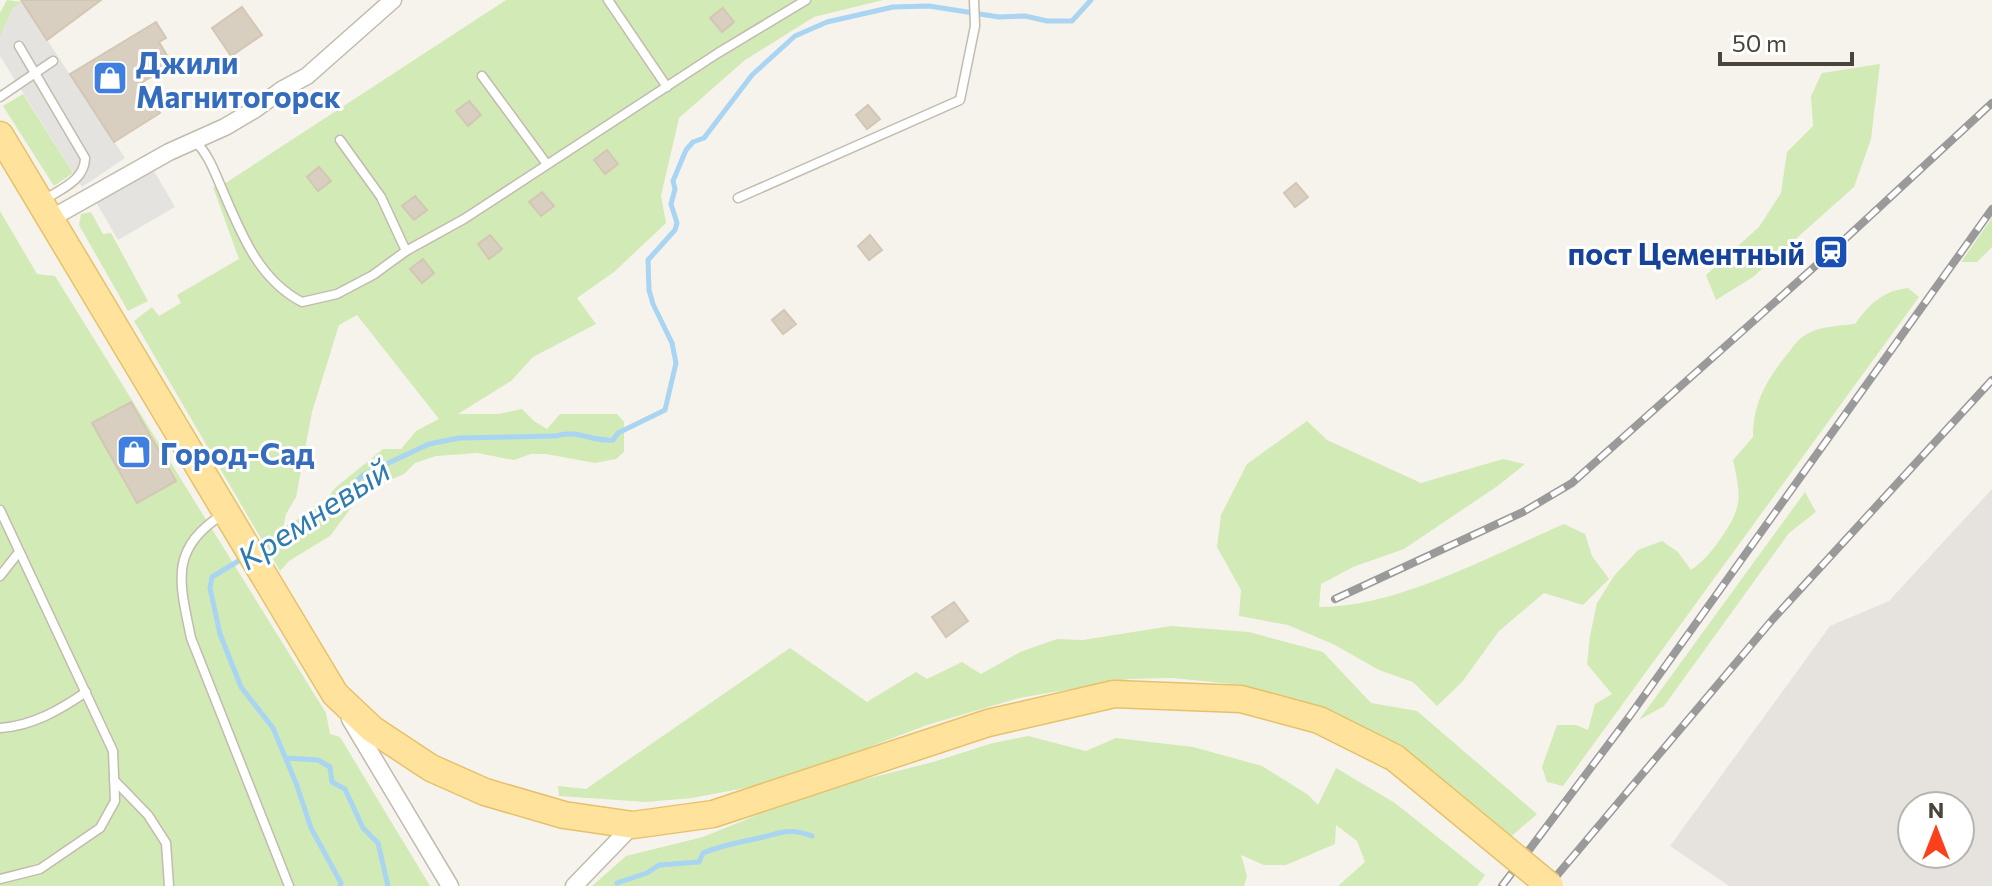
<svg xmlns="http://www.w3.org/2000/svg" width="1992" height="886" font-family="Commissioner,sans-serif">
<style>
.industrial{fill:#e6e2dd;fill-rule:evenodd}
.green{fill:#d2eab5;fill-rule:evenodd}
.parking{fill:#e5e3e0}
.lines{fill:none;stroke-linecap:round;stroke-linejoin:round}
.stream{stroke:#a9d4f2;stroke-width:5}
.building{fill:#d8cfc1;stroke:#d3c7b4;stroke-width:2}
.lane-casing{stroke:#c2bbae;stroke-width:11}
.street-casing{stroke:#c2bbae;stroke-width:19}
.primary-casing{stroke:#e6c16a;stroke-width:29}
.lane{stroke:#fff;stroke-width:8}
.street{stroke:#fff;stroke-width:16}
.primary{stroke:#ffe39c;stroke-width:26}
.rail-casing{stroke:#9a9a9a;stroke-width:8}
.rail{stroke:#fff;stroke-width:5;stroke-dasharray:15;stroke-linecap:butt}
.primary-bridge-casing{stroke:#e6c16a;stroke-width:29;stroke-linecap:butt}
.primary-bridge{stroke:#ffe39c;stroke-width:26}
.labels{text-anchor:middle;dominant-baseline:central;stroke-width:6;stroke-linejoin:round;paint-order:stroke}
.shop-label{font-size:30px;font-weight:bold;fill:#366cbe;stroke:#fff;text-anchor:start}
.transit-label{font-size:30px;font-weight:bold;fill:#164399;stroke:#fff;text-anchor:end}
.water-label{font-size:32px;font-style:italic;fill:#2e7ab2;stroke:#fff}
</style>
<rect width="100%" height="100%" fill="#f6f3ec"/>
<path class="industrial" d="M 1992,489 L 1992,886 L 1729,886 L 1670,846 L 1830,626 L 1889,601 ZM 1912,806 L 1960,806 L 1960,854 L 1912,854 Z"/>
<g class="green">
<path d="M 7,0 L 22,2 L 13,8 L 0,37 L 0,13 Z"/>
<path d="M 506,0 L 883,0 L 814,17 L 745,60 L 679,118 L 661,196 L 666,223 L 614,272 L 577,298 L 596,324 L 533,357 L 511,381 L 458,414 L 499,414 L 522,409 L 534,421 L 547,429 L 560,414 L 617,414 L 624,422 L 624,452 L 616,459 L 595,463 L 546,454 L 531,454 L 514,460 L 477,453 L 436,456 L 415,463 L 404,474 L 371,488 L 357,500 L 330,536 L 289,561 L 280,571 L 134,321 L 152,307 L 159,316 L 181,303 L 177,295 L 239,259 L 213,187 L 221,186 ZM 357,315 L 439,419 L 416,431 L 401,449 L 383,449 L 335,488 L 323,504 L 283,528 L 286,514 L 296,497 L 312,412 L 339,325 Z"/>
<path d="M 1880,64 L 1871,139 L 1854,187 L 1753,277 L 1716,300 L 1706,275 L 1759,227 L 1781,193 L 1787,152 L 1813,126 L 1811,96 L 1822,73 Z"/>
<path d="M 23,94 L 73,173 L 54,186 L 3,106 Z"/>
<path d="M 0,211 L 37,274 L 55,276 L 326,713 L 330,734 L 340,737 L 430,886 L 0,886 Z"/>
<path d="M 91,212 L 103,234 L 111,233 L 148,301 L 128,311 L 79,225 L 81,214 Z"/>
<path d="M 1992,218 L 1992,247 L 1977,262 L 1961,262 Z"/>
<path d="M 1908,288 L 1919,297 L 1563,786 L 1547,782 L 1542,767 L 1557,725 L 1576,725 L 1588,730 L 1595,704 L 1612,694 L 1587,664 L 1590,636 L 1597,603 L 1614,576 L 1638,550 L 1662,541 L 1678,552 L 1691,570 C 1704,561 1712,551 1721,538 C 1743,506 1741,497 1733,460 L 1753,437 C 1753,405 1765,382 1785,357 C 1790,351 1795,343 1801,338 C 1816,326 1838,326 1855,324 C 1870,304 1882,291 1908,288 Z"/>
<path d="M 1307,421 L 1327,440 L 1421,483 L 1503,459 L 1525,464 L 1499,485 L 1404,549 L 1353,567 L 1321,584 L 1319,607 C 1396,608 1492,555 1564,524 L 1585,534 L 1592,556 L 1609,579 L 1583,605 L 1544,593 L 1499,631 L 1462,682 L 1437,706 L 1413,682 L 1379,670 L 1333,644 L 1288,625 L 1239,616 L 1241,590 L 1217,547 L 1221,515 L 1247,464 Z"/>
<path d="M 1805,492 L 1816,512 L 1789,533 L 1664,706 L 1639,720 Z"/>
<path d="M 1171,626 L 1249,632 L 1323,652 L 1371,703 L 1417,711 L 1537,814 L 1507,840 L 1288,699 L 1243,685 L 1172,678 L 1129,679 L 1019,698 L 927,725 L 795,775 L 745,788 L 692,798 L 646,802 L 559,796 L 558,786 L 586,789 L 790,648 L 867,702 L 916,672 L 927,679 L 962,662 L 981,674 L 1020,652 L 1057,639 L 1083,640 Z"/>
<path d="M 1028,736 L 1086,751 L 1116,738 L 1193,747 L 1262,766 L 1307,794 L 1318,805 L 1336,768 L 1395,803 L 1485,875 L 1477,886 L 1338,886 L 1365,862 L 1357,841 L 1336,825 L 1335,844 L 1286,865 L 1264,865 L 1241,855 L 1247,876 L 1244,886 L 592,886 L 626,856 L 703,837 L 767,811 L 858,781 L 933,762 L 993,743 Z"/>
</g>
<g class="parking">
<path d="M 22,2 L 125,158 L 82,187 L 0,56 L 0,37 L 13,8 Z"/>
<path d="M 153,169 L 175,207 L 118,240 L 96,202 Z"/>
</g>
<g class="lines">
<g class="stream">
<path d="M 257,550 L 332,505 L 363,475 L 429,444 L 459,438 L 556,436 C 576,429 593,442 613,440 L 618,433 L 665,410 L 676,363 L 672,343 L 653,304 L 649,290 L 648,260 L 675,230 L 677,223 L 671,204 L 675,189 L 673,181 L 686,150 L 693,142 L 704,138 L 752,75 L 795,36 L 827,22 L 893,7 L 929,6 L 999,17 L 1025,16 L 1047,21 L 1072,21 L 1091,0"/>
<path d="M 245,557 L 212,577 L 210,588 L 220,634 L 241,687 L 273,728 L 296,783 L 311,828 L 341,883 L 340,886"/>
<path d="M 286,758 L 318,760 L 330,767 L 332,782 L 345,789 L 363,828 L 378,843 L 388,886"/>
<path d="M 617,883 L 647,873 L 659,865 L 699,862 L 703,853 C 720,846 736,843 754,839 C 778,835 786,826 812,836"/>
</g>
</g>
<g class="building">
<path d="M 21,0 L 101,0 L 47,40 Z"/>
<path d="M 242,7 L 262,35 L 231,56 L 212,28 Z"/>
<path d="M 723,8 L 734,22 L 722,32 L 710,18 Z"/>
<path d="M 156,22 L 166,38 L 159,42 L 172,64 L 141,83 L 160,113 L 114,142 L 70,74 Z"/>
<path d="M 469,101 L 481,115 L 468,126 L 456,111 Z"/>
<path d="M 868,105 L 880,119 L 867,129 L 856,115 Z"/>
<path d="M 607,150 L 618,164 L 605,174 L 594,160 Z"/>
<path d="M 319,167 L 331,181 L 318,191 L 307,177 Z"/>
<path d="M 1296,183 L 1308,197 L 1295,207 L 1284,193 Z"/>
<path d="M 542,192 L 554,206 L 541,216 L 529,202 Z"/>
<path d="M 415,196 L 427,210 L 414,220 L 402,206 Z"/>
<path d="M 490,235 L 502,249 L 489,259 L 478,244 Z"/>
<path d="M 870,235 L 882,250 L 869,260 L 858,246 Z"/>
<path d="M 423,259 L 434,273 L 422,283 L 410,269 Z"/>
<path d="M 784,310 L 796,324 L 783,334 L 772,320 Z"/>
<path d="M 131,402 L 176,481 L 137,503 L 92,423 Z"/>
<path d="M 954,602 L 968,621 L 946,637 L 932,617 Z"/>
</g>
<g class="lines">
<g class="lane-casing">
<g id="lane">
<path d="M 608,0 L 667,87"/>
<path d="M 19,46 L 85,158 C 85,180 61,189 44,200"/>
<path d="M 482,76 L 546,163"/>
<path d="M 0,97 L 53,61"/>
<path d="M 340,140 L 381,197 L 406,251"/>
<path d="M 195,141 C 209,155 214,171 222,189 C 241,233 258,279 302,302 L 337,294 L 373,275 L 406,251 L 464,219 L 718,53 L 806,0"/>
<path d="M 738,198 L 960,100 L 975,26 L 974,0"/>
<path d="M 0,510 L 113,751 L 115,801 L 100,828 L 40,869 L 0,879"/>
<path d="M 222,515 C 168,549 180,584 191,638 L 289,886"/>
<path d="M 0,576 L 19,552"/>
<path d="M 0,728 C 32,726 60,710 86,692"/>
<path d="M 114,780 L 148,815 L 166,843 L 169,886"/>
</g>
</g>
<g class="street-casing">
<g id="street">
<path d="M 50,219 L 169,152 L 225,127 L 254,110 L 283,89 L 307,76 L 393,0"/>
<path d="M 350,719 L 450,886"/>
<path d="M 574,886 L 633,825"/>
</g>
</g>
<g class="primary-casing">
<path id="primary" d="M 0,135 L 335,694 L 372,729 L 431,768 L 485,792 L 564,815 L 633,825 L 713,814 L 988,723 L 1114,694 L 1241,699 L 1319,720 L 1395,758"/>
</g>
<use href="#lane" class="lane"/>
<use href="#street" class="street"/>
<use href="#primary" class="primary"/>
<g class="rail-casing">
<g id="rail">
<path d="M 1335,599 L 1523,512 L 1572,483 L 1831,252 L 1992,103"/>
<path d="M 1502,886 L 1629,717 L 1992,209"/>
<path d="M 1548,886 L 1773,619 L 1992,380"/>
</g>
</g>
<use href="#rail" class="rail"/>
<g class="primary-bridge-casing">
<path id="primary-bridge" d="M 1395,758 L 1550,886"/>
</g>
<use href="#primary-bridge" class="primary-bridge"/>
</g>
<defs>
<g id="shop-square" transform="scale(1.8)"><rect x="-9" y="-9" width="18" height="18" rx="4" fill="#3f7fe0" stroke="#fff"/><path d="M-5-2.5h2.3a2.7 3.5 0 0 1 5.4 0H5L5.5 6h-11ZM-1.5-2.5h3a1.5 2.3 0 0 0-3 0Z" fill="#fff"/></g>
<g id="station-square" transform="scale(1.8)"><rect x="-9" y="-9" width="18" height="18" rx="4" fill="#1a4fb4" stroke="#fff"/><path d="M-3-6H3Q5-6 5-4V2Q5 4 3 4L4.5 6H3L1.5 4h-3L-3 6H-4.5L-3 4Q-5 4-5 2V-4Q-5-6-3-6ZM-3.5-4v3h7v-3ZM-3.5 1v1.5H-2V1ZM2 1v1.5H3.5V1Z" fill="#fff"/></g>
</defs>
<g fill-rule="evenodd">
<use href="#shop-square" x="110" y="78"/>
<use href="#station-square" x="1831" y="252"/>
<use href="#shop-square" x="134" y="452"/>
</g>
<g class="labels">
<g class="shop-label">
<text x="136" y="61">Джили<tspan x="136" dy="34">Магнитогорск</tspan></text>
<text x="160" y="452">Город-Сад</text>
</g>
<g class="transit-label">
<text x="1805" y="252">пост Цементный</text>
</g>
<g class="water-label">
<text transform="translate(313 513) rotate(-33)">Кремневый</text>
</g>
</g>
<g transform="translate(1936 830)"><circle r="38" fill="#ffffff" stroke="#b7b4b0" stroke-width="2"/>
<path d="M0-6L14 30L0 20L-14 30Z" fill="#fc3f1d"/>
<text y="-12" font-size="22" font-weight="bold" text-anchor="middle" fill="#4b4439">N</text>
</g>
<path d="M1720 52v12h132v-12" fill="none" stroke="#4b4439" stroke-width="4"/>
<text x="1732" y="52" font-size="24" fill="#4b4439" stroke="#ffffff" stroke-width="6" paint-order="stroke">50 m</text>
</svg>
